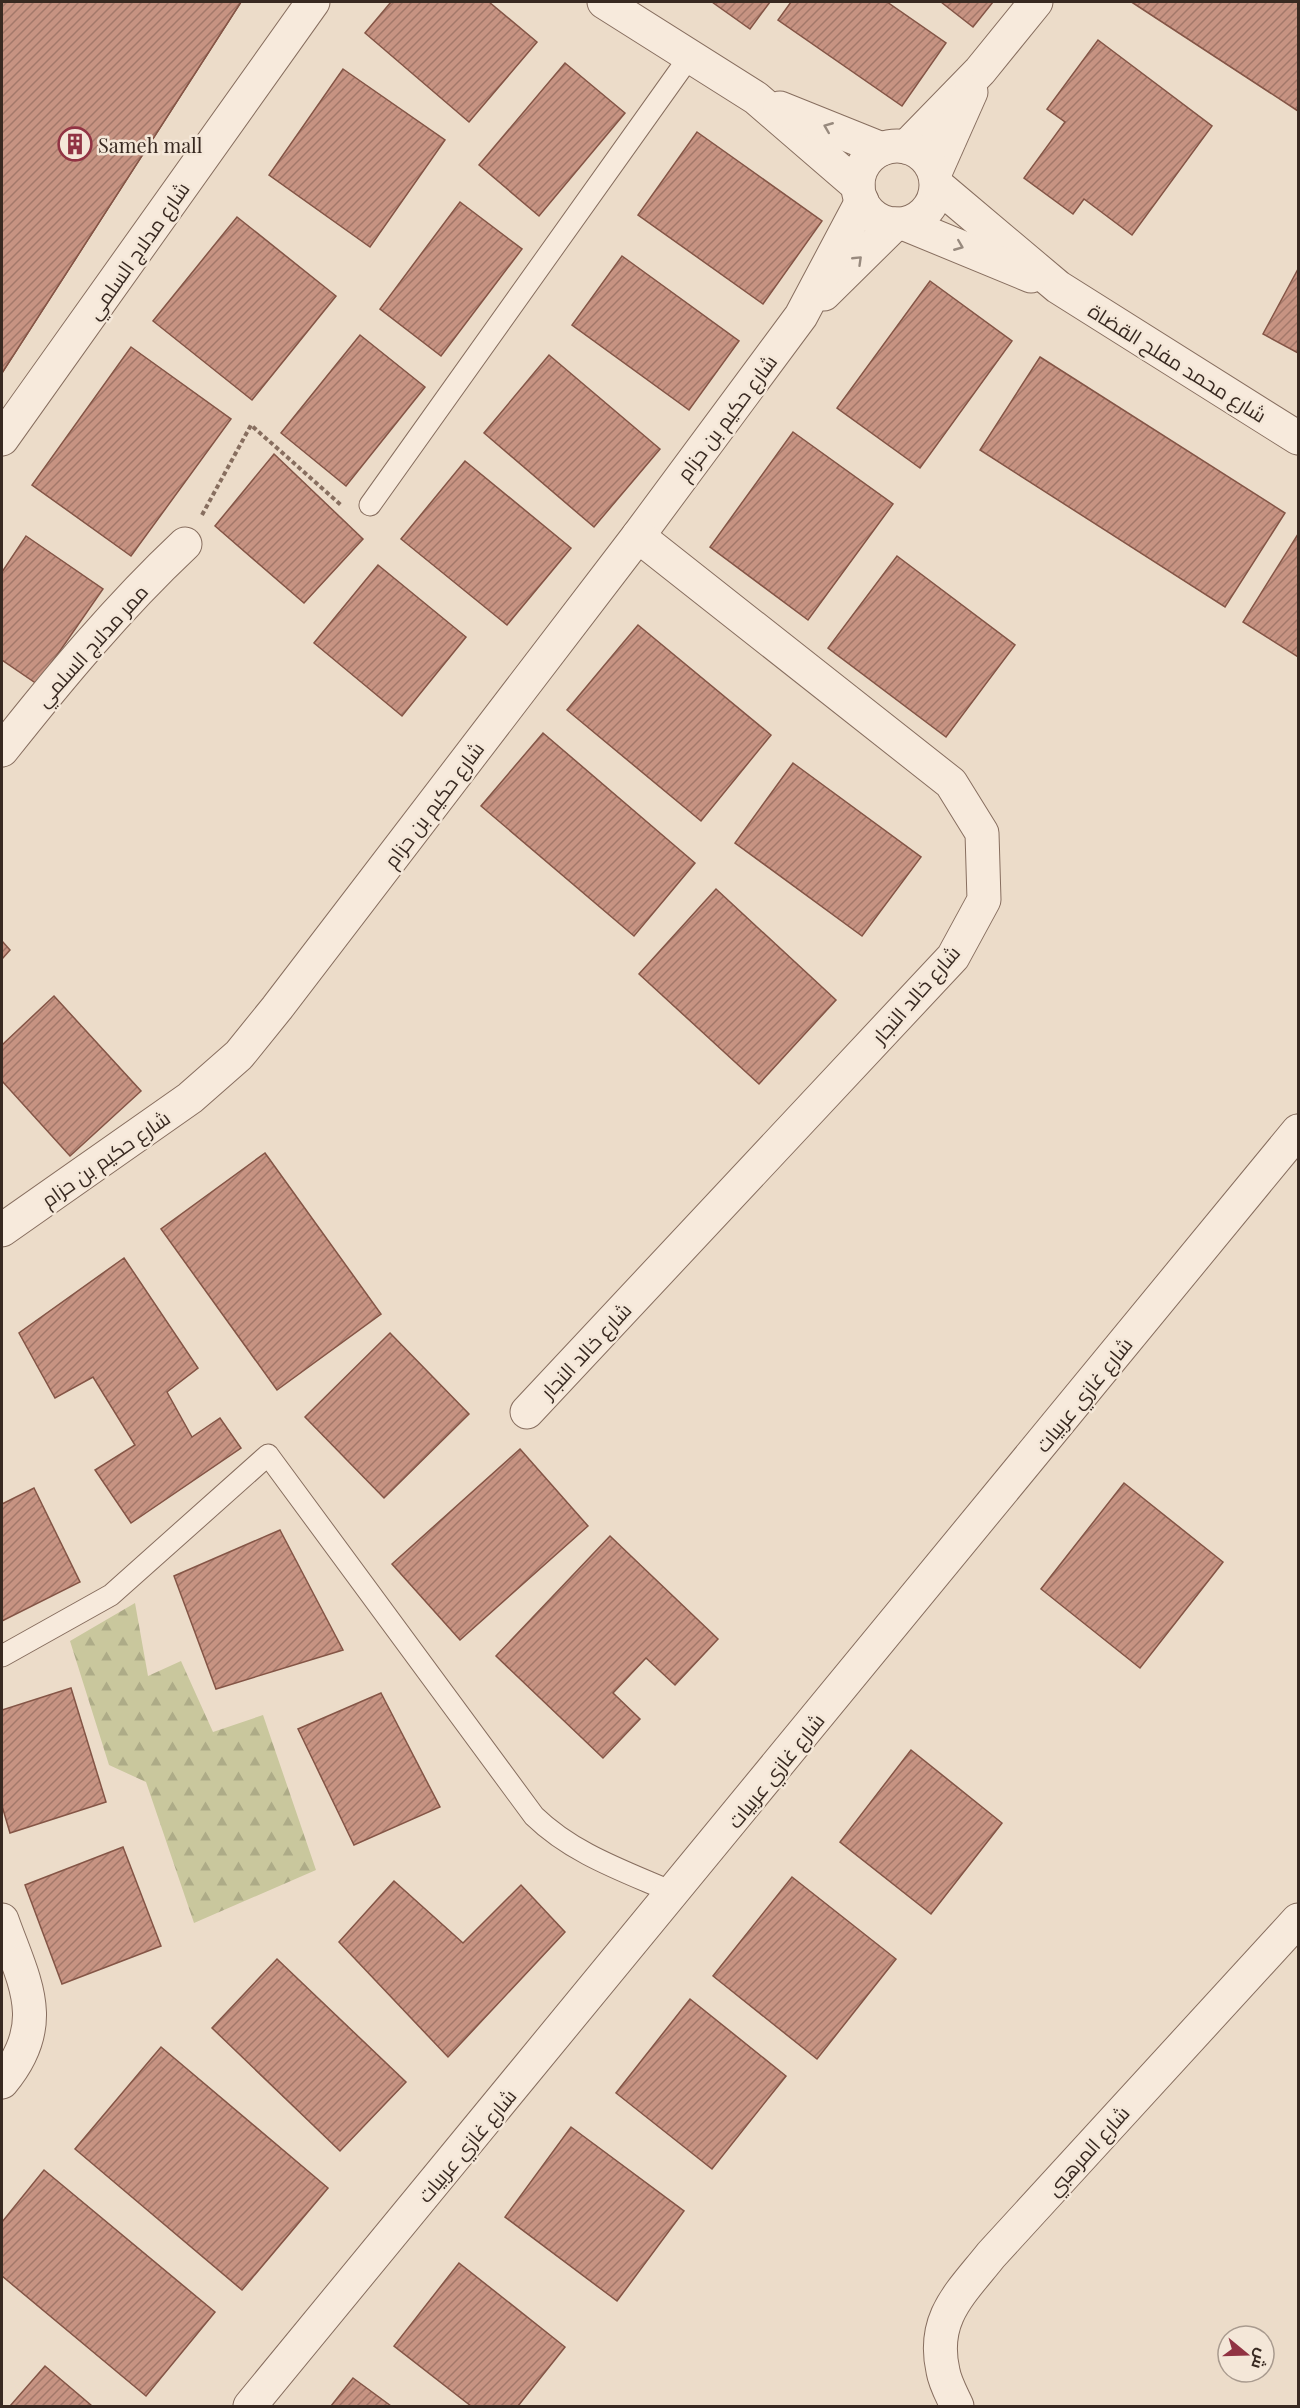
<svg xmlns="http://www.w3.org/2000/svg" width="1300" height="2408" font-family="'Playfair Display',Cairo,serif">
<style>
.forest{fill:url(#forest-firs)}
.building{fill:url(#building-hatch);stroke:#845546;stroke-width:1.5}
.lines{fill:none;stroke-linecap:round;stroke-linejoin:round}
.service-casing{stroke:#876e5f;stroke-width:23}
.minor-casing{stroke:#876e5f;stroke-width:35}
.tertiary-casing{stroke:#876e5f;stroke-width:35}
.path{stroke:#876e5f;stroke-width:4;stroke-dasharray:4.5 3;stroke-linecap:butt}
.service{stroke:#f7eadc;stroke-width:21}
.minor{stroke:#f7eadc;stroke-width:33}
.tertiary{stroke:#f7eadc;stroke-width:33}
.oneway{stroke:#988a7e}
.labels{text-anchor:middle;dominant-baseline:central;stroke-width:5;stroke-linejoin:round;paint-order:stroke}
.poi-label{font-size:20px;fill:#382921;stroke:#f4e7d8;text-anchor:start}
.street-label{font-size:20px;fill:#382921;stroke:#f4e7d8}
</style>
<defs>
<pattern id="forest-firs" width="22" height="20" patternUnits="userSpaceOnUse" patternTransform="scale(1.5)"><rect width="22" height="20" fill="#c9c79d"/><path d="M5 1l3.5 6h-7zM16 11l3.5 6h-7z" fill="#adab87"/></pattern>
<pattern id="building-hatch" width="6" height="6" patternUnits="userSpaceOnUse" patternTransform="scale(1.5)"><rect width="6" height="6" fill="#c79382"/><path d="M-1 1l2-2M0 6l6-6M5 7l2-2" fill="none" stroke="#a3786a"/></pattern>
</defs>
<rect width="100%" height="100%" fill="#ecdcc9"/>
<path class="forest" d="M 135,1603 L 148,1676 L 181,1661 L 213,1732 L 263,1715 L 316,1870 L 194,1923 L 146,1782 L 109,1765 L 70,1641 Z"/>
<g class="building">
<path d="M 2,2 L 241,2 L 2,373 Z"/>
<path d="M 2,2 L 241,2 L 2,373 Z"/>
<path d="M 391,2 L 489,2 L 537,42 L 469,122 L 365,33 Z"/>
<path d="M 712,2 L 770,2 L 750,29 Z"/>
<path d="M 791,2 L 887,2 L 946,43 L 902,106 L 778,20 Z"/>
<path d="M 941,2 L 993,2 L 973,27 Z"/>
<path d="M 1135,2 L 1298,2 L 1298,111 L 1133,3 Z"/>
<path d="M 1098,40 L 1212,126 L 1132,235 L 1084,199 L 1073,214 L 1024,178 L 1065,122 L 1047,109 Z"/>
<path d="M 565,63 L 625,113 L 539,216 L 479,165 Z"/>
<path d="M 343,69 L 445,140 L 370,247 L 269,175 Z"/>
<path d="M 697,132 L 822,221 L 763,304 L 638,215 Z"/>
<path d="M 460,202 L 522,249 L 441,356 L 380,309 Z"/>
<path d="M 237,217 L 336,296 L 252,400 L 153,321 Z"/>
<path d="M 622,256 L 739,341 L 689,410 L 572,325 Z"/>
<path d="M 1298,269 L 1298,353 L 1263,334 Z"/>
<path d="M 930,281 L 1012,341 L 920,468 L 837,408 Z"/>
<path d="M 360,335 L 425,387 L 346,486 L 281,433 Z"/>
<path d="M 131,347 L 231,419 L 131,556 L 32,485 Z"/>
<path d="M 549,355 L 660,449 L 594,527 L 484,433 Z"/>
<path d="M 1040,357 L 1285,513 L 1225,607 L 980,450 Z"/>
<path d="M 793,432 L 893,504 L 808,620 L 710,547 Z"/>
<path d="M 274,454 L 363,539 L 304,603 L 215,526 Z"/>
<path d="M 465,461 L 571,548 L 507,625 L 401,539 Z"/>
<path d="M 1298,534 L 1298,657 L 1243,622 Z"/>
<path d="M 26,536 L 103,589 L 37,684 L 2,660 L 2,572 Z"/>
<path d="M 897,556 L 1015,645 L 946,737 L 828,648 Z"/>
<path d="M 378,565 L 466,637 L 402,716 L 314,643 Z"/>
<path d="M 638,625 L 771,735 L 701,821 L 567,710 Z"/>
<path d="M 543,733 L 695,863 L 634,936 L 481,806 Z"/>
<path d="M 793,763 L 921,857 L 862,936 L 735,843 Z"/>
<path d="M 716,889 L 836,1000 L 759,1084 L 639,974 Z"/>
<path d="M 2,941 L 10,950 L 2,959 Z"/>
<path d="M 54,996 L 141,1091 L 70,1156 L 2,1081 L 2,1045 Z"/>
<path d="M 265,1153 L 381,1314 L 277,1390 L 161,1229 Z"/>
<path d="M 124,1258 L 198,1368 L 167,1392 L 192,1437 L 220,1418 L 241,1448 L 131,1523 L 95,1470 L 135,1445 L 93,1377 L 55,1398 L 19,1333 Z"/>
<path d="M 390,1333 L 469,1414 L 384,1498 L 305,1417 Z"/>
<path d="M 520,1449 L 588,1526 L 460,1640 L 392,1564 Z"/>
<path d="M 1124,1483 L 1223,1562 L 1140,1668 L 1041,1589 Z"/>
<path d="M 34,1488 L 80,1582 L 2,1621 L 2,1504 Z"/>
<path d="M 280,1530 L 343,1650 L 216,1689 L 174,1576 Z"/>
<path d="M 610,1536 L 718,1639 L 675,1685 L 646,1658 L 613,1693 L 640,1719 L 603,1758 L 496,1656 Z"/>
<path d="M 71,1688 L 106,1802 L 10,1833 L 2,1806 L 2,1710 Z"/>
<path d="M 381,1693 L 440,1807 L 354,1845 L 298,1729 Z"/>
<path d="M 911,1750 L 1002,1823 L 931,1914 L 840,1842 Z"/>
<path d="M 123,1847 L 161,1946 L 62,1984 L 25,1885 Z"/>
<path d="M 792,1877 L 896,1959 L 817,2059 L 713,1976 Z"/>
<path d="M 394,1881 L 463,1943 L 521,1885 L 565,1932 L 448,2057 L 339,1942 Z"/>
<path d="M 277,1959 L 406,2082 L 340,2151 L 212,2028 Z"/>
<path d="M 690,1999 L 786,2076 L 712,2169 L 616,2093 Z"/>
<path d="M 161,2047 L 328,2188 L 242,2290 L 75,2149 Z"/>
<path d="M 571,2127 L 684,2211 L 617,2301 L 505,2217 Z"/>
<path d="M 44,2170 L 215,2312 L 146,2396 L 2,2276 L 2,2222 Z"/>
<path d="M 459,2263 L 565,2347 L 518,2406 L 471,2406 L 394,2346 Z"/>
<path d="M 45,2366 L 92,2406 L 10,2406 Z"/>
<path d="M 353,2378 L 391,2406 L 331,2406 Z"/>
</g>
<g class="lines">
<g class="service-casing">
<g id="service">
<path d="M 370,505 L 690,56"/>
<path d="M 2,1656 L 111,1595 L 268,1455 L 534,1816 C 573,1854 624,1871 674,1893"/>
</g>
</g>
<g class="minor-casing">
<g id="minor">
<path d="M 906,147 L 980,71 L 1036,2"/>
<path d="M 935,173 L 971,92"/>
<path d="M 824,294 L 895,224"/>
<path d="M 2,439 L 313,2"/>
<path d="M 2,750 C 59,678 118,607 185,544"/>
<path d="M 2,1230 L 190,1098 L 239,1055 L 277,1008 L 638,536 L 801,316 L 862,201"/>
<path d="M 527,1412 L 953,957 L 984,900 L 982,833 L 951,783 L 638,536"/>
<path d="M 2,1920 C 24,1982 51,2023 2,2082"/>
<path d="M 957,2406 C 952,2395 945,2383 943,2371 C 931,2318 961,2293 991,2255 L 1298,1920"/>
</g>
</g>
<g class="tertiary-casing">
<g id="tertiary">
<path d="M 604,2 L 756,98 L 858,186"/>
<path d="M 780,108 L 882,149"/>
<circle cx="897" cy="185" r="39"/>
<path d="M 937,185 L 1058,287 L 1298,438"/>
<path d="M 905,224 L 1031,276"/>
<path d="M 250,2406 L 1298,1131"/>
</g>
</g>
<path class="path" d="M 202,515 L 251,425 L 341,505"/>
<use href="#service" class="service"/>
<use href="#minor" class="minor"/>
<use href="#tertiary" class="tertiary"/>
</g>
<defs><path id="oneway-chevron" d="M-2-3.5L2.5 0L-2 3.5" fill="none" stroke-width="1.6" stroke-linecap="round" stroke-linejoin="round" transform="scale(1.5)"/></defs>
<g class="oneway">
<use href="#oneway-chevron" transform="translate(828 127) rotate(-158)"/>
<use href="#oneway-chevron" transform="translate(959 246) rotate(22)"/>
<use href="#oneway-chevron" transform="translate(858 260) rotate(-44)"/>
</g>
<defs>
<g id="building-ring" transform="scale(1.725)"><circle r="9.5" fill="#f4e7d8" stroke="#913343" stroke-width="1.5"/><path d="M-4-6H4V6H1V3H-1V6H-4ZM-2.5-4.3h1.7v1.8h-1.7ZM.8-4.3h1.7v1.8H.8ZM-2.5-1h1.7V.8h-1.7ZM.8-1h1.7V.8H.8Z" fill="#913343"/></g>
</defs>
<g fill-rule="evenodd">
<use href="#building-ring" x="75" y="144"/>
</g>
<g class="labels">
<g class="poi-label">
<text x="98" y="144">Sameh mall</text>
</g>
<g class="street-label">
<text transform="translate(137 250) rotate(-55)">شارع مدلاج السلمي</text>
<text transform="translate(1178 362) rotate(32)">شارع محمد مفلح القضاة</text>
<text transform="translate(726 417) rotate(-53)">شارع حكيم بن حزام</text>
<text transform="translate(91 645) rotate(-48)">ممر مدلاج السلمي</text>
<text transform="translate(433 804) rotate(-53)">شارع حكيم بن حزام</text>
<text transform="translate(915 994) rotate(-49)">شارع خالد النجار</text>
<text transform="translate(105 1158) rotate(-35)">شارع حكيم بن حزام</text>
<text transform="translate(585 1350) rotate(-47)">شارع خالد النجار</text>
<text transform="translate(1083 1394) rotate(-51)">شارع غازي عربيات</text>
<text transform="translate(775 1770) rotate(-51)">شارع غازي عربيات</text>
<text transform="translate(466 2145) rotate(-50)">شارع غازي عربيات</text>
<text transform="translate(1087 2150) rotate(-48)">شارع المرهبي</text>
</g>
</g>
<rect width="1300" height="2408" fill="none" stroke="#382921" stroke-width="6"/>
<g transform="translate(1246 2354) rotate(109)"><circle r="28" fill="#f4e7d8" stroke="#a99b8f" stroke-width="1.5"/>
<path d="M0-4.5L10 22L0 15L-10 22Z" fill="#913343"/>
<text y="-9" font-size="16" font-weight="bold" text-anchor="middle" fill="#382921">ش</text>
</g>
</svg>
